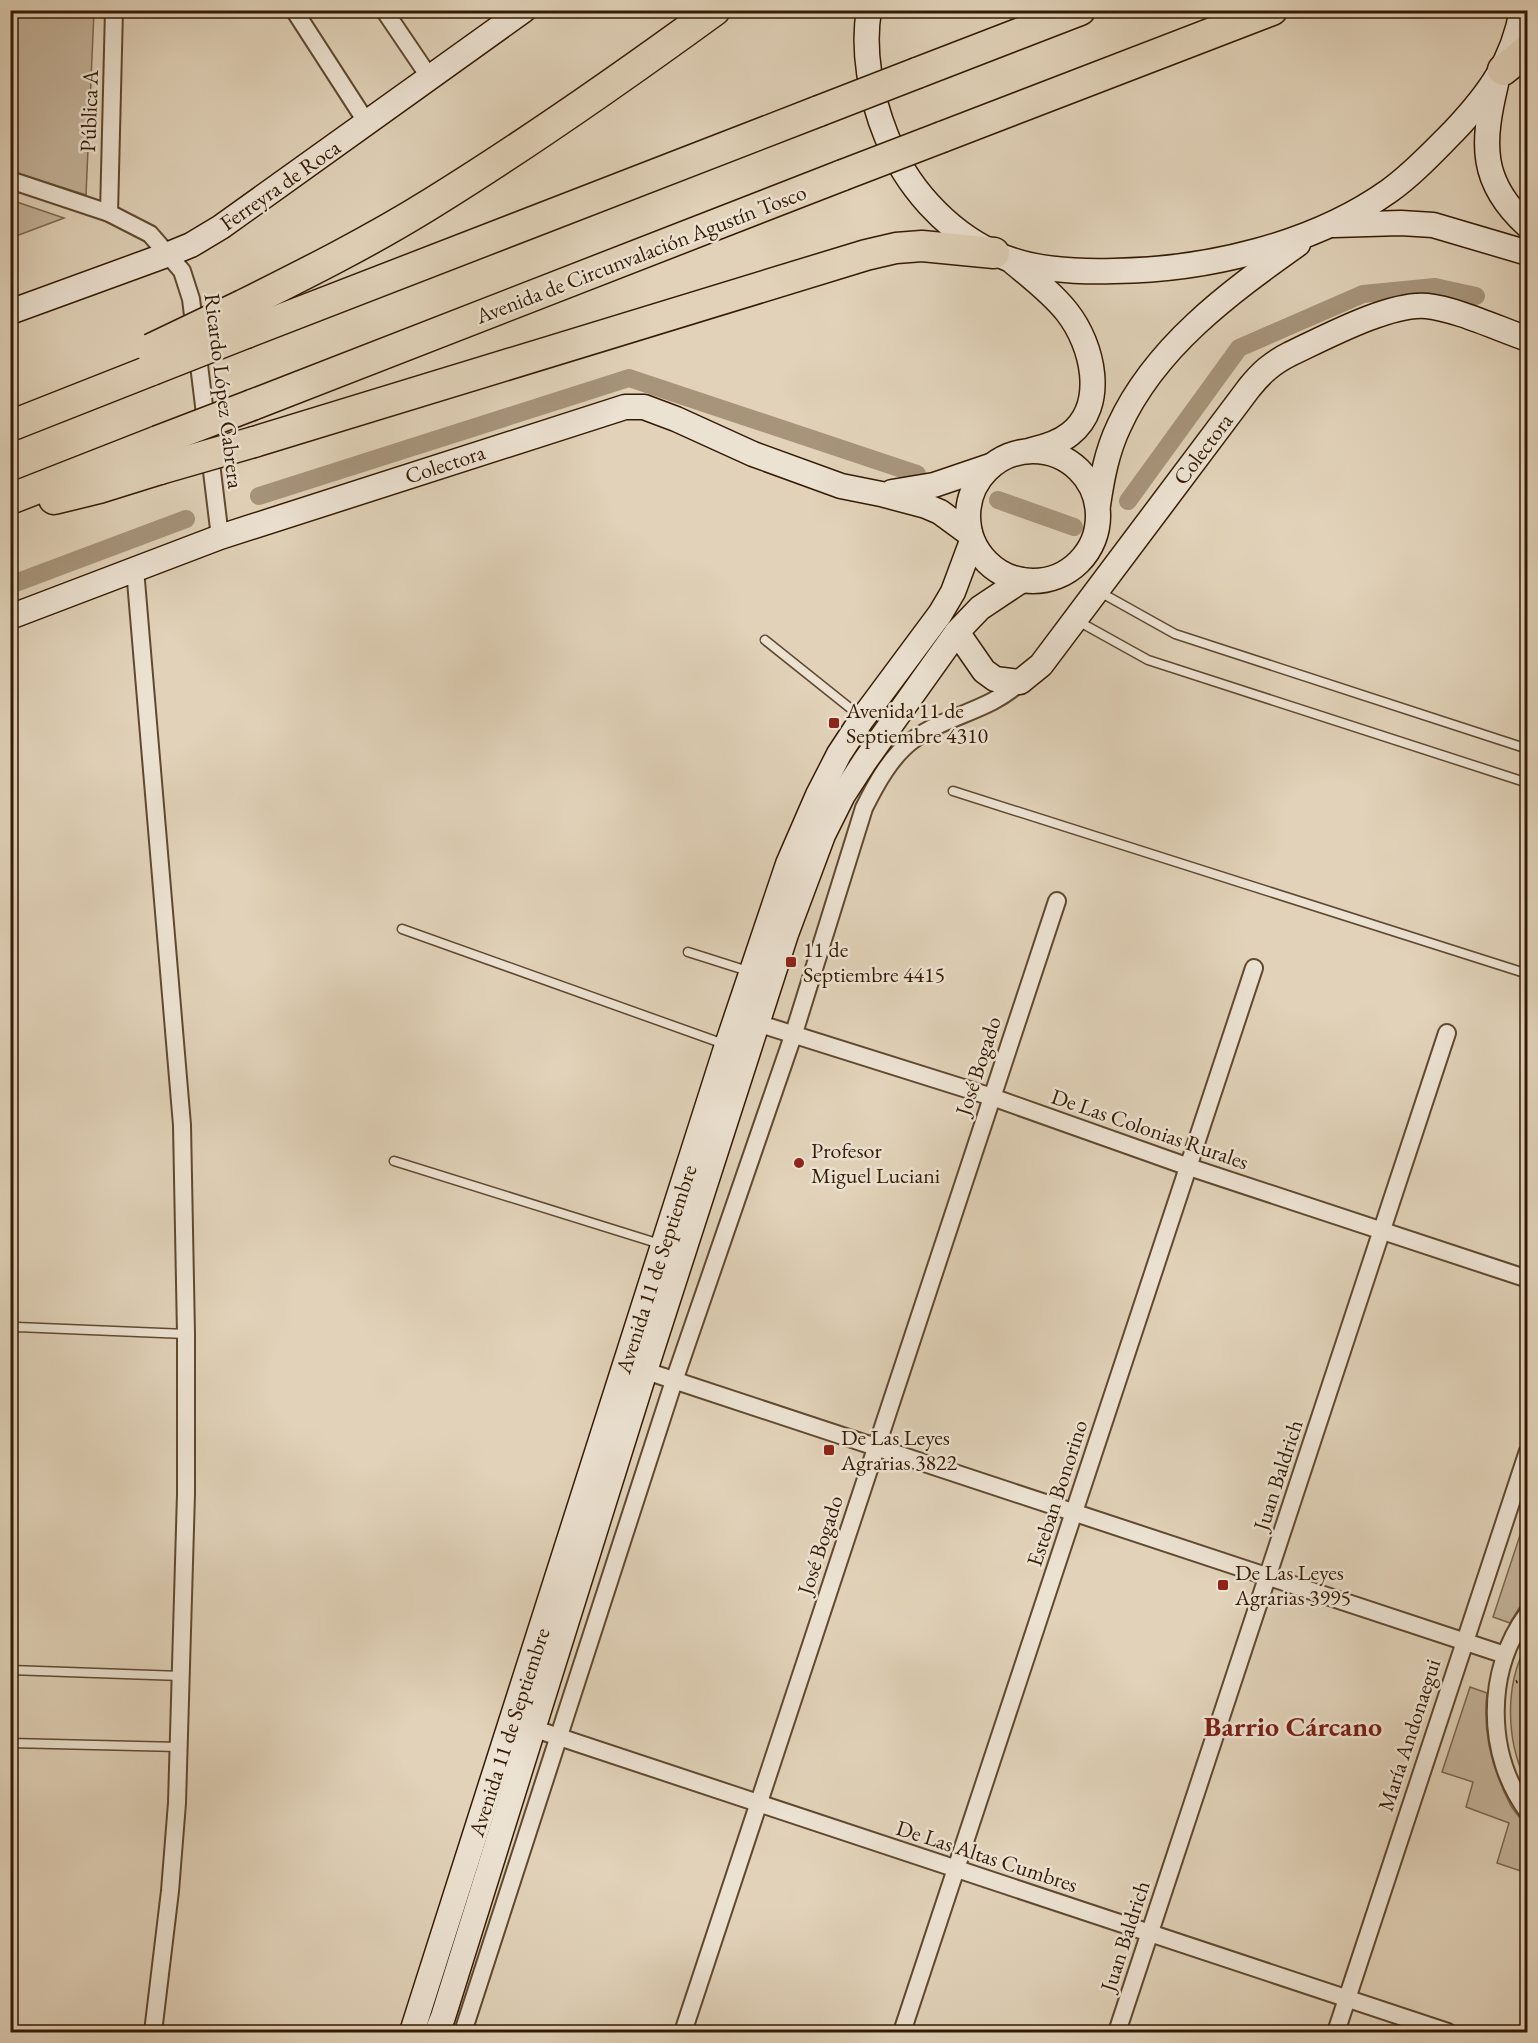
<svg xmlns="http://www.w3.org/2000/svg" width="1538" height="2043" font-family="'EB Garamond',serif">
<style>
.green{fill:#c4b39a;stroke:#7c674e;stroke-width:1.5}
.lines{fill:none;stroke-linecap:round;stroke-linejoin:round}
.canal{stroke:#a7947b;stroke-width:18}
.lane-casing{stroke:#604930;stroke-width:11}
.street-casing{stroke:#604930;stroke-width:20}
.secondary-casing{stroke:#351b03;stroke-width:27}
.highway-casing{stroke:#351b03;stroke-width:33}
.path{stroke:#351b03;stroke-width:3;stroke-dasharray:1.5 3;stroke-linecap:butt}
.lane{stroke:#ece2d2;stroke-width:8}
.street{stroke:#ece2d2;stroke-width:16}
.secondary{stroke:#ece2d2;stroke-width:24}
.highway{stroke:#e1d2b9;stroke-width:30}
.highway-bridge-casing{stroke:#351b03;stroke-width:33;stroke-linecap:butt}
.highway-bridge{stroke:#e1d2b9;stroke-width:30}
.poi-dot{fill:#8f2418;stroke:#ece2d2;stroke-width:2}
.labels{text-anchor:middle;dominant-baseline:central;stroke-width:5;stroke-linejoin:round;paint-order:stroke}
.street-label{font-size:22px;fill:#351b03;stroke:#ece2d2}
.poi-label{font-size:22px;fill:#351b03;stroke:#ece2d2;text-anchor:start}
.district-label{font-size:28px;font-weight:bold;fill:#7a1f14;stroke:#ece2d2}
</style>
<rect width="100%" height="100%" fill="#e1d2b9"/>
<filter id="stains"><feTurbulence type="fractalNoise" baseFrequency=".00333" numOctaves="4"/><feColorMatrix values="0 0 0 0 .2 0 0 0 0 .09 0 0 0 0 .02 0 0 0 .5 -.17"/></filter>
<radialGradient id="worn" r=".72"><stop offset=".6" stop-color="#630" stop-opacity="0"/><stop offset="1" stop-color="#630" stop-opacity=".3"/></radialGradient>
<g class="green">
<path d="M 11,10 L 94,11 L 86,195 L 11,171 Z"/>
<path d="M 11,200 L 64,218 L 11,238 Z"/>
<path d="M 1527,1514 L 1527,1598 L 1519,1608 L 1510,1623 L 1493,1617 Z"/>
<path d="M 1527,1644 L 1527,1783 C 1506,1742 1504,1685 1527,1644 Z"/>
<path d="M 1470,1687 L 1487,1693 C 1482,1733 1492,1769 1510,1804 C 1514,1813 1526,1822 1528,1831 C 1530,1844 1528,1860 1527,1873 L 1497,1863 L 1509,1823 L 1466,1807 L 1473,1782 L 1442,1772 Z"/>
</g>
<g class="lines">
<g class="canal">
<path d="M 259,496 L 629,378 L 917,474"/>
<path d="M 998,500 L 1074,527"/>
<path d="M 1128,501 L 1239,348 L 1363,294 L 1435,287 L 1476,296"/>
<path d="M 10,585 L 186,519"/>
</g>
<g class="lane-casing">
<g id="lane">
<path d="M 1098,591 L 1175,634 L 1528,749"/>
<path d="M 1076,620 L 1148,660 L 1528,783"/>
<path d="M 765,640 L 860,716"/>
<path d="M 953,791 L 1528,974"/>
<path d="M 402,929 L 724,1044"/>
<path d="M 688,952 L 751,972"/>
<path d="M 394,1161 L 660,1244"/>
<path d="M 10,1329 L 17,1327 L 186,1334"/>
<path d="M 10,1670 L 181,1676"/>
<path d="M 10,1743 L 179,1747"/>
</g>
</g>
<g class="street-casing">
<g id="street">
<path d="M 294,10 L 367,123"/>
<path d="M 384,10 L 430,78"/>
<path d="M 10,180 L 109,213 L 150,234 L 182,271 L 191,299 L 220,537"/>
<path d="M 109,213 L 114,10"/>
<path d="M 135,569 L 182,1125 L 186,1334 L 186,1494 L 177,1803 L 170,1891 L 153,2032"/>
<path d="M 757,1023 L 992,1097 L 1189,1167 L 1528,1279"/>
<path d="M 637,1368 L 1505,1655"/>
<path d="M 1528,1613 C 1485,1670 1485,1754 1528,1812"/>
<path d="M 523,1725 L 1448,2032"/>
<path d="M 463,2032 L 674,1381 L 794,1033 L 864,808 C 876,784 891,756 913,740 C 946,715 990,711 1020,682"/>
<path d="M 683,2032 L 1057,901"/>
<path d="M 902,2032 L 1254,968"/>
<path d="M 1117,2032 L 1447,1033"/>
<path d="M 1336,2032 L 1528,1451"/>
</g>
</g>
<g class="secondary-casing">
<g id="secondary">
<path d="M 869,10 C 862,50 871,98 886,135 C 905,185 945,230 994,253 C 1030,270 1074,272 1114,271 C 1206,270 1313,245 1389,191 C 1413,174 1434,151 1454,131 C 1489,94 1513,61 1522,10"/>
<path d="M 1496,84 C 1482,143 1479,182 1528,226"/>
<path d="M 1334,225 L 1401,223 L 1433,225 L 1528,253"/>
<path d="M 1013,262 C 1032,278 1052,293 1067,312 C 1093,345 1107,405 1070,434 C 1059,443 1045,447 1032,450"/>
<path d="M 10,312 L 169,254 L 191,245 L 221,227 L 524,10"/>
<circle cx="1033" cy="516" r="65"/>
<path d="M 892,492 L 934,485 L 990,466"/>
<path d="M 1098,505 C 1102,478 1107,451 1119,426 C 1155,347 1229,293 1298,244"/>
<path d="M 10,617 L 220,537 L 625,407 L 644,407 L 676,419 L 753,454 L 841,486 L 881,494 L 926,506 L 940,512 L 970,534"/>
<path d="M 957,632 L 984,671 L 995,679 L 1020,682 L 1041,665 L 1249,388 C 1261,373 1272,363 1290,354 C 1324,338 1391,302 1427,306 C 1456,309 1499,329 1528,339"/>
<path d="M 412,2032 L 727,1045 L 788,864 L 818,795 L 839,754 L 862,719 L 940,614 L 953,592 L 972,541"/>
<path d="M 437,2032 L 443,2017 L 645,1371 L 786,934 L 823,835 L 843,795 L 865,761 L 957,632 L 980,608 L 1022,580"/>
</g>
</g>
<g class="highway-casing">
<g id="highway">
<path d="M 1503,70 L 1528,50"/>
<path d="M 917,73 L 1080,10"/>
<path d="M 942,137 L 1272,10"/>
<path d="M 243,305 C 307,273 371,241 432,203 C 529,143 623,77 715,10"/>
<path d="M 246,333 L 819,111"/>
<path d="M 252,405 L 843,175"/>
<path d="M 10,426 L 152,370"/>
<path d="M 254,442 L 866,255 L 896,248 L 922,246 L 994,253"/>
<path d="M 10,499 L 158,441"/>
<path d="M 54,499 L 99,488 L 160,469"/>
</g>
</g>
<path class="path" d="M 1516,1682 L 1528,1677"/>
<use href="#lane" class="lane"/>
<use href="#street" class="street"/>
<use href="#secondary" class="secondary"/>
<use href="#highway" class="highway"/>
<g class="highway-bridge-casing">
<g id="highway-bridge">
<path d="M 819,111 L 917,73"/>
<path d="M 843,175 L 942,137"/>
<path d="M 151,349 L 243,305"/>
<path d="M 152,370 L 246,333"/>
<path d="M 158,441 L 252,405"/>
<path d="M 160,469 L 254,442"/>
</g>
</g>
<use href="#highway-bridge" class="highway-bridge"/>
</g>
<g class="poi-dot">
<rect x="828" y="717" width="12" height="12" rx="3"/>
<rect x="785" y="956" width="12" height="12" rx="3"/>
<circle cx="799" cy="1163" r="6"/>
<rect x="823" y="1444" width="12" height="12" rx="3"/>
<rect x="1217" y="1579" width="12" height="12" rx="3"/>
</g>
<g class="labels">
<g class="street-label">
<text transform="translate(89 111) rotate(-88)">Pública A</text>
<text transform="translate(280 185) rotate(-35)">Ferreyra de Roca</text>
<text transform="translate(641 254) rotate(-21)">Avenida de Circunvalación Agustín Tosco</text>
<text transform="translate(224 391) rotate(83)">Ricardo López Cabrera</text>
<text transform="translate(1203 449) rotate(-53)">Colectora</text>
<text transform="translate(445 464) rotate(-18)">Colectora</text>
<text transform="translate(978 1066) rotate(-72)">José Bogado</text>
<text transform="translate(1150 1129) rotate(19)">De Las Colonias Rurales</text>
<text transform="translate(656 1269) rotate(-72)">Avenida 11 de Septiembre</text>
<text transform="translate(1278 1475) rotate(-72)">Juan Baldrich</text>
<text transform="translate(1057 1493) rotate(-72)">Esteban Bonorino</text>
<text transform="translate(820 1545) rotate(-72)">José Bogado</text>
<text transform="translate(509 1732) rotate(-72)">Avenida 11 de Septiembre</text>
<text transform="translate(1409 1735) rotate(-72)">María Andonaegui</text>
<text transform="translate(987 1856) rotate(18)">De Las Altas Cumbres</text>
<text transform="translate(1125 1936) rotate(-72)">Juan Baldrich</text>
</g>
<g class="poi-label">
<text x="846" y="710">Avenida 11 de<tspan x="846" dy="25">Septiembre 4310</tspan></text>
<text x="803" y="949">11 de<tspan x="803" dy="25">Septiembre 4415</tspan></text>
<text x="811" y="1150">Profesor<tspan x="811" dy="25">Miguel Luciani</tspan></text>
<text x="841" y="1437">De Las Leyes<tspan x="841" dy="25">Agrarias 3822</tspan></text>
<text x="1235" y="1572">De Las Leyes<tspan x="1235" dy="25">Agrarias 3995</tspan></text>
</g>
<g class="district-label">
<text x="1293" y="1726">Barrio Cárcano</text>
</g>
</g>
<rect width="1538" height="2043" fill="none" stroke="#e1d2b9" stroke-width="36"/>
<rect x="12" y="12" width="1514" height="2019" fill="none" stroke="#351b03" stroke-width="3"/>
<rect x="18" y="18" width="1502" height="2007" fill="none" stroke="#351b03" stroke-width="1.5"/>
<rect width="100%" height="100%" filter="url(#stains)"/>
<rect width="100%" height="100%" fill="url(#worn)"/>
</svg>
